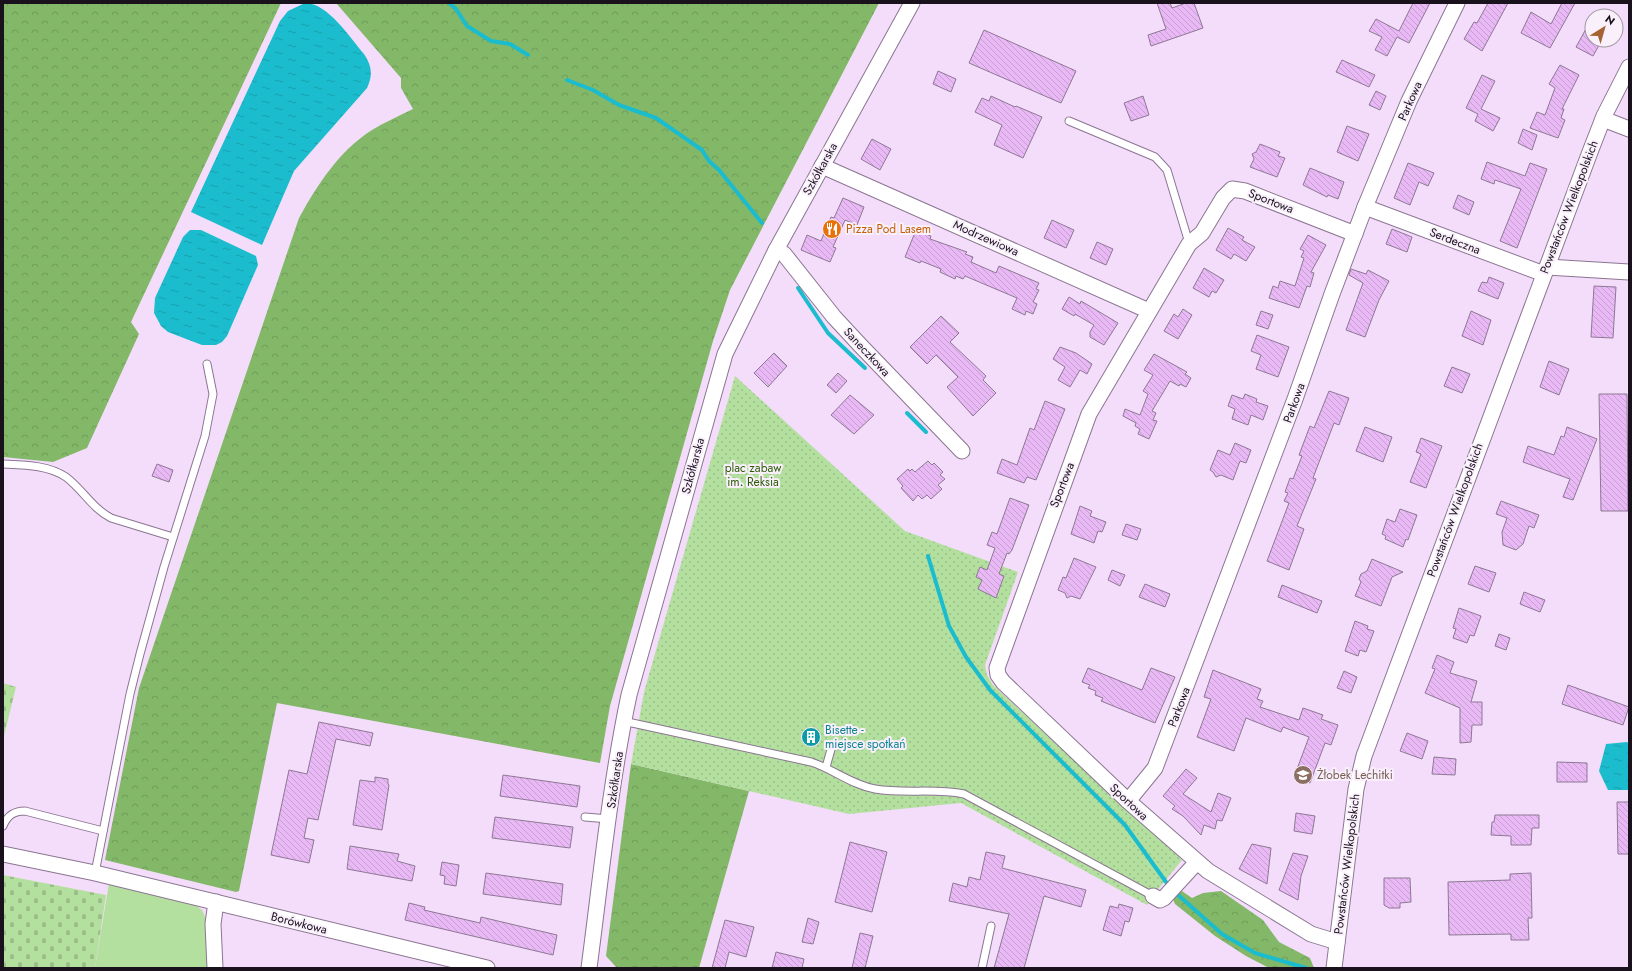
<svg xmlns="http://www.w3.org/2000/svg" width="1632" height="971" font-family="Jost,sans-serif">
<style>
.grass{fill:#b4e09f}
.forest{fill:url(#forest-crowns)}
.cemetery{fill:url(#cemetery-stones)}
.park{fill:url(#park-dots)}
.water{fill:url(#water-ripples)}
.lines{fill:none;stroke-linecap:round;stroke-linejoin:round}
.stream{stroke:#1abccd;stroke-width:4}
.building{fill:url(#building-back-hatch);stroke:#8d7893}
.lane-casing{stroke:#8b7691;stroke-width:9}
.street-casing{stroke:#8b7691;stroke-width:17}
.lane{stroke:#fff;stroke-width:7}
.street{stroke:#fff;stroke-width:15}
.labels{text-anchor:middle;dominant-baseline:central;stroke-width:4;stroke-linejoin:round;paint-order:stroke}
.street-label{font-size:12px;fill:#19111c;stroke:#f9f0fc}
.food-label{font-size:12px;fill:#c56008;stroke:#f9f0fc;text-anchor:start}
.park-label{font-size:12px;fill:#2d5d08;stroke:#f9f0fc}
.culture-label{font-size:12px;fill:#0d838f;stroke:#f9f0fc;text-anchor:start}
.education-label{font-size:12px;fill:#785e54;stroke:#f9f0fc;text-anchor:start}
</style>
<defs>
<pattern id="forest-crowns" width="20" height="18" patternUnits="userSpaceOnUse"><rect width="20" height="18" fill="#83b869"/><path d="M2 6a3 3 0 1 1 6 0M12 15a3 3 0 1 1 6 0" fill="none" stroke="#719d5a"/></pattern>
<pattern id="cemetery-stones" width="16" height="16" patternUnits="userSpaceOnUse"><rect width="16" height="16" fill="#b4e09f"/><path d="M2 7V4a2 2 0 0 1 4 0v3zM10 15v-3a2 2 0 0 1 4 0v3z" fill="#9abf88"/></pattern>
<pattern id="park-dots" width="8" height="8" patternUnits="userSpaceOnUse"><rect width="8" height="8" fill="#b4e09f"/><path d="M2 2h.1M6 6h.1" fill="none" stroke="#9abf88" stroke-width="1.8" stroke-linecap="round"/></pattern>
<pattern id="water-ripples" width="26" height="14" patternUnits="userSpaceOnUse"><rect width="26" height="14" fill="#1abccd"/><path d="M2 4q2-2 4 0t4 0M15 11q2-2 4 0t4 0" fill="none" stroke="#17a1af"/></pattern>
<pattern id="building-back-hatch" width="6" height="6" patternUnits="userSpaceOnUse"><rect width="6" height="6" fill="#e9b9f6"/><path d="M-1 5l2 2M0 0l6 6M5-1l2 2" fill="none" stroke="#c79ed2"/></pattern>
</defs>
<rect width="100%" height="100%" fill="#f4ddfb"/>
<path class="grass" d="M 109,883 L 194,904 L 202,910 L 206,919 L 208,968 L 95,968 Z"/>
<g class="forest">
<path d="M 3,3 L 281,3 L 131,322 L 139,334 L 87,448 L 53,462 L 3,457 Z"/>
<path d="M 336,3 L 879,3 L 730,290 L 713,341 L 610,706 L 600,763 L 277,703 L 239,891 L 236,892 L 105,860 L 139,688 L 299,218 C 318,184 339,151 372,130 C 385,122 399,116 413,109 L 401,88 L 401,78 Z"/>
<path d="M 631,764 L 749,791 L 699,968 L 617,968 L 606,956 Z"/>
<path d="M 1179,889 L 1192,898 L 1203,893 L 1221,891 L 1263,920 L 1279,942 L 1310,958 L 1314,968 L 1269,968 L 1246,956 L 1215,936 L 1175,904 L 1172,897 Z"/>
</g>
<g class="cemetery">
<path d="M 3,683 L 16,687 L 3,740 Z"/>
<path d="M 3,875 L 106,895 L 95,968 L 3,968 Z"/>
</g>
<path class="park" d="M 735,376 L 905,531 L 1018,572 L 985,665 L 987,675 L 993,685 L 1182,860 L 1155,893 L 1147,905 L 961,803 L 849,814 L 631,764 L 644,692 Z"/>
<g class="water">
<path d="M 305,3 C 328,3 350,38 364,54 C 372,66 373,75 367,88 L 294,171 L 262,245 L 191,212 L 280,21 L 288,11 Z"/>
<path d="M 190,230 L 201,230 L 256,256 L 258,265 L 227,336 L 222,342 L 216,345 L 202,345 L 168,332 L 161,326 L 154,313 L 155,298 L 183,237 Z"/>
<path d="M 1627,742 L 1629,744 L 1629,790 L 1608,790 L 1599,771 L 1606,744 Z"/>
</g>
<g class="lines">
<g class="stream">
<path d="M 449,3 L 456,9 L 467,26 L 491,41 L 510,44 L 528,55"/>
<path d="M 567,80 L 593,90 L 619,105 L 656,118 L 702,150 L 709,161 L 719,170 L 762,223"/>
<path d="M 798,288 L 828,333 L 865,368"/>
<path d="M 907,413 L 926,432"/>
<path d="M 928,556 L 949,626 L 966,657 L 990,690 L 1125,825 L 1166,882 L 1177,894 L 1222,934 L 1255,953 L 1306,968"/>
</g>
</g>
<g class="building">
<path d="M 1157,3 L 1170,3 L 1172,8 L 1186,3 L 1194,3 L 1203,28 L 1151,46 L 1148,35 L 1166,29 Z"/>
<path d="M 1413,3 L 1430,3 L 1409,43 L 1397,37 L 1387,56 L 1375,50 L 1382,37 L 1369,31 L 1376,19 L 1399,31 Z"/>
<path d="M 1488,3 L 1508,3 L 1482,51 L 1464,39 L 1474,22 L 1477,23 Z"/>
<path d="M 1562,3 L 1575,3 L 1550,48 L 1521,33 L 1531,12 L 1551,24 Z"/>
<path d="M 1592,18 L 1592,40 L 1602,40 L 1593,56 L 1576,47 Z"/>
<path d="M 984,30 L 1076,71 L 1061,103 L 969,63 Z"/>
<path d="M 1342,60 L 1375,75 L 1369,87 L 1336,72 Z"/>
<path d="M 1560,65 L 1579,75 L 1562,109 L 1564,109 L 1561,118 L 1565,120 L 1558,138 L 1530,128 L 1537,112 L 1545,115 L 1555,88 L 1549,84 Z"/>
<path d="M 938,71 L 956,79 L 951,92 L 933,84 Z"/>
<path d="M 1482,75 L 1495,81 L 1481,109 L 1500,118 L 1493,131 L 1475,121 L 1478,114 L 1466,108 Z"/>
<path d="M 1376,91 L 1386,96 L 1380,110 L 1369,105 Z"/>
<path d="M 991,96 L 1015,107 L 1016,106 L 1042,117 L 1023,158 L 994,145 L 1002,125 L 975,112 L 982,98 L 989,101 Z"/>
<path d="M 1143,96 L 1149,115 L 1131,121 L 1124,103 Z"/>
<path d="M 1347,126 L 1369,134 L 1358,161 L 1337,152 Z"/>
<path d="M 1523,129 L 1537,135 L 1532,150 L 1518,143 Z"/>
<path d="M 872,139 L 891,149 L 880,170 L 861,159 Z"/>
<path d="M 1260,144 L 1280,152 L 1278,156 L 1285,158 L 1277,177 L 1250,167 L 1254,159 L 1252,154 L 1256,152 Z"/>
<path d="M 1487,162 L 1525,176 L 1530,163 L 1547,169 L 1517,248 L 1500,241 L 1521,189 L 1495,180 L 1494,184 L 1481,179 Z"/>
<path d="M 1408,163 L 1434,173 L 1428,186 L 1419,182 L 1410,205 L 1394,198 Z"/>
<path d="M 1310,168 L 1344,182 L 1338,199 L 1328,195 L 1327,197 L 1303,185 Z"/>
<path d="M 1458,195 L 1474,202 L 1469,215 L 1453,208 Z"/>
<path d="M 843,198 L 864,207 L 857,225 L 845,220 L 833,247 L 836,248 L 830,262 L 801,250 L 807,235 L 821,241 L 831,217 L 834,218 Z"/>
<path d="M 1052,220 L 1074,230 L 1066,248 L 1044,238 Z"/>
<path d="M 1228,228 L 1244,237 L 1242,240 L 1255,247 L 1246,261 L 1234,254 L 1231,259 L 1216,250 Z"/>
<path d="M 1392,229 L 1412,237 L 1407,252 L 1386,244 Z"/>
<path d="M 916,230 L 931,236 L 930,239 L 967,252 L 965,254 L 973,257 L 971,262 L 996,273 L 999,266 L 1039,283 L 1036,289 L 1039,290 L 1033,302 L 1037,304 L 1033,314 L 1026,311 L 1025,315 L 1012,309 L 1017,298 L 965,276 L 963,279 L 956,276 L 955,279 L 940,272 L 941,269 L 921,261 L 920,263 L 905,257 Z"/>
<path d="M 1308,235 L 1326,245 L 1311,272 L 1314,273 L 1310,287 L 1307,286 L 1299,308 L 1269,298 L 1273,286 L 1278,288 L 1280,281 L 1295,286 L 1304,258 L 1301,257 L 1304,251 L 1300,249 Z"/>
<path d="M 1097,242 L 1113,249 L 1106,265 L 1090,258 Z"/>
<path d="M 1204,268 L 1224,280 L 1216,293 L 1212,291 L 1209,297 L 1193,288 Z"/>
<path d="M 1351,269 L 1366,274 L 1368,270 L 1389,281 L 1379,300 L 1365,337 L 1346,330 L 1363,283 L 1349,275 Z"/>
<path d="M 1489,277 L 1504,283 L 1498,299 L 1478,291 L 1482,282 L 1487,283 Z"/>
<path d="M 1594,286 L 1616,287 L 1613,338 L 1591,337 Z"/>
<path d="M 1069,297 L 1080,304 L 1081,301 L 1118,323 L 1104,345 L 1090,337 L 1090,332 L 1094,325 L 1075,314 L 1074,316 L 1062,309 Z"/>
<path d="M 1183,309 L 1192,315 L 1178,339 L 1164,331 L 1174,314 L 1178,317 Z"/>
<path d="M 1261,311 L 1273,315 L 1268,329 L 1256,325 Z"/>
<path d="M 1471,311 L 1491,320 L 1483,345 L 1462,336 Z"/>
<path d="M 941,316 L 959,333 L 950,342 L 986,376 L 983,380 L 996,393 L 973,416 L 947,387 L 958,377 L 936,355 L 927,364 L 910,347 Z"/>
<path d="M 1257,335 L 1289,347 L 1278,377 L 1256,369 L 1261,355 L 1251,351 Z"/>
<path d="M 1060,347 L 1076,353 L 1092,364 L 1087,374 L 1080,370 L 1070,387 L 1058,380 L 1065,367 L 1053,359 Z"/>
<path d="M 774,353 L 787,366 L 768,387 L 754,373 Z"/>
<path d="M 1154,354 L 1187,372 L 1185,374 L 1191,378 L 1186,387 L 1180,384 L 1179,386 L 1170,381 L 1152,411 L 1156,413 L 1153,420 L 1157,421 L 1149,439 L 1138,434 L 1140,429 L 1135,426 L 1136,423 L 1123,416 L 1125,409 L 1140,415 L 1148,394 L 1143,391 L 1153,375 L 1144,370 Z"/>
<path d="M 1549,361 L 1569,369 L 1559,395 L 1540,387 Z"/>
<path d="M 1452,367 L 1470,374 L 1462,393 L 1444,386 Z"/>
<path d="M 838,373 L 847,381 L 836,393 L 827,385 Z"/>
<path d="M 1329,391 L 1349,398 L 1339,425 L 1334,423 L 1313,478 L 1316,479 L 1297,526 L 1304,529 L 1289,570 L 1267,561 L 1289,503 L 1284,501 L 1288,493 L 1285,492 L 1290,478 L 1293,479 L 1302,456 L 1299,455 L 1310,426 L 1314,428 Z"/>
<path d="M 1245,394 L 1257,399 L 1256,402 L 1268,406 L 1263,420 L 1251,415 L 1248,425 L 1232,419 L 1235,409 L 1228,406 L 1232,395 L 1243,399 Z"/>
<path d="M 1599,394 L 1627,394 L 1628,511 L 1601,511 Z"/>
<path d="M 850,395 L 874,415 L 854,434 L 831,415 Z"/>
<path d="M 1045,401 L 1065,409 L 1036,480 L 1027,477 L 1024,483 L 997,473 L 1002,459 L 1017,465 L 1030,428 L 1034,430 Z"/>
<path d="M 1365,427 L 1392,437 L 1383,462 L 1356,451 Z"/>
<path d="M 1567,427 L 1597,439 L 1573,500 L 1563,497 L 1570,479 L 1523,462 L 1528,446 L 1554,455 L 1561,436 L 1564,437 Z"/>
<path d="M 1421,438 L 1442,446 L 1426,488 L 1410,482 L 1421,454 L 1416,452 Z"/>
<path d="M 1235,443 L 1251,450 L 1246,463 L 1240,461 L 1233,480 L 1221,475 L 1216,477 L 1213,472 L 1210,470 L 1218,450 L 1230,455 Z"/>
<path d="M 928,461 L 932,465 L 934,463 L 943,472 L 940,475 L 945,479 L 938,485 L 942,489 L 931,499 L 927,495 L 922,499 L 918,495 L 913,501 L 901,488 L 903,486 L 897,479 L 908,469 L 910,471 L 912,469 L 915,472 Z"/>
<path d="M 157,464 L 173,470 L 169,482 L 152,476 Z"/>
<path d="M 1010,498 L 1029,505 L 1012,550 L 1009,554 L 1007,553 L 999,574 L 1004,576 L 996,598 L 978,589 L 982,580 L 976,577 L 980,567 L 987,570 L 995,548 L 987,545 L 992,532 L 997,534 Z"/>
<path d="M 1501,501 L 1539,515 L 1534,528 L 1529,526 L 1523,544 L 1516,550 L 1503,545 L 1502,532 L 1507,518 L 1496,514 Z"/>
<path d="M 1080,506 L 1092,511 L 1090,516 L 1106,522 L 1102,532 L 1098,531 L 1094,543 L 1071,534 Z"/>
<path d="M 1400,509 L 1417,515 L 1408,540 L 1406,539 L 1403,547 L 1385,539 L 1386,536 L 1382,534 L 1387,519 L 1395,522 Z"/>
<path d="M 1126,524 L 1141,529 L 1137,540 L 1122,535 Z"/>
<path d="M 1074,558 L 1096,567 L 1080,599 L 1071,596 L 1067,598 L 1065,593 L 1058,590 L 1063,577 L 1066,578 Z"/>
<path d="M 1372,559 L 1403,572 L 1392,577 L 1381,606 L 1355,596 L 1361,582 L 1359,579 L 1361,574 L 1367,571 Z"/>
<path d="M 1475,566 L 1496,573 L 1489,592 L 1468,584 Z"/>
<path d="M 1112,570 L 1125,575 L 1120,586 L 1108,580 Z"/>
<path d="M 1145,584 L 1170,594 L 1165,607 L 1139,597 Z"/>
<path d="M 1282,585 L 1322,601 L 1317,613 L 1278,597 Z"/>
<path d="M 1524,592 L 1545,600 L 1540,612 L 1520,604 Z"/>
<path d="M 1459,608 L 1481,616 L 1474,636 L 1470,635 L 1467,643 L 1453,638 L 1456,629 L 1453,628 Z"/>
<path d="M 1355,621 L 1368,626 L 1367,629 L 1374,631 L 1366,652 L 1360,650 L 1358,656 L 1345,651 Z"/>
<path d="M 1499,634 L 1510,638 L 1506,650 L 1495,646 Z"/>
<path d="M 1437,655 L 1454,662 L 1450,673 L 1477,681 L 1471,702 L 1482,702 L 1482,725 L 1472,725 L 1471,742 L 1460,743 L 1460,708 L 1425,693 L 1435,669 L 1432,668 Z"/>
<path d="M 1088,668 L 1142,690 L 1151,668 L 1175,677 L 1155,723 L 1101,701 L 1103,698 L 1095,695 L 1096,691 L 1088,688 L 1090,685 L 1082,682 Z"/>
<path d="M 1213,670 L 1261,689 L 1257,699 L 1263,701 L 1260,707 L 1299,720 L 1303,708 L 1323,715 L 1321,719 L 1338,725 L 1331,745 L 1325,743 L 1310,783 L 1294,777 L 1309,737 L 1283,727 L 1281,732 L 1246,718 L 1234,751 L 1197,737 L 1211,699 L 1204,697 Z"/>
<path d="M 1344,671 L 1357,677 L 1351,693 L 1337,688 Z"/>
<path d="M 1568,685 L 1629,707 L 1623,725 L 1562,704 Z"/>
<path d="M 319,722 L 373,733 L 370,746 L 336,739 L 318,820 L 308,818 L 304,838 L 314,840 L 309,863 L 271,855 L 289,770 L 307,774 Z"/>
<path d="M 1407,733 L 1428,741 L 1422,759 L 1400,751 Z"/>
<path d="M 1434,757 L 1456,759 L 1455,775 L 1432,774 Z"/>
<path d="M 1557,762 L 1587,763 L 1587,782 L 1557,782 Z"/>
<path d="M 1186,769 L 1197,778 L 1183,794 L 1211,812 L 1218,793 L 1231,798 L 1222,821 L 1217,820 L 1215,829 L 1204,825 L 1201,835 L 1183,816 L 1172,809 L 1175,806 L 1163,796 Z"/>
<path d="M 503,775 L 580,786 L 577,807 L 500,796 Z"/>
<path d="M 375,777 L 388,779 L 388,784 L 389,785 L 382,830 L 353,825 L 360,780 L 375,782 Z"/>
<path d="M 1617,802 L 1629,802 L 1629,854 L 1618,854 Z"/>
<path d="M 1296,813 L 1315,816 L 1312,834 L 1294,831 Z"/>
<path d="M 1495,815 L 1539,815 L 1539,828 L 1532,828 L 1531,845 L 1511,845 L 1511,836 L 1491,835 L 1492,822 L 1494,822 Z"/>
<path d="M 495,817 L 573,827 L 570,848 L 492,838 Z"/>
<path d="M 850,842 L 887,852 L 872,912 L 835,902 Z"/>
<path d="M 1252,844 L 1271,848 L 1267,884 L 1239,869 Z"/>
<path d="M 350,846 L 399,854 L 397,861 L 415,866 L 412,881 L 347,869 Z"/>
<path d="M 986,852 L 1005,856 L 1002,868 L 1086,890 L 1081,907 L 1044,896 L 1024,968 L 994,968 L 1009,914 L 949,901 L 953,883 L 967,887 L 969,877 L 980,880 Z"/>
<path d="M 1293,853 L 1308,856 L 1301,876 L 1298,900 L 1279,890 Z"/>
<path d="M 442,862 L 459,865 L 456,886 L 444,884 L 445,876 L 440,875 Z"/>
<path d="M 486,873 L 563,884 L 561,905 L 483,894 Z"/>
<path d="M 1531,873 L 1532,918 L 1528,918 L 1529,940 L 1511,940 L 1511,934 L 1449,935 L 1448,882 L 1510,880 L 1510,874 Z"/>
<path d="M 1384,878 L 1410,878 L 1411,902 L 1400,903 L 1400,908 L 1389,908 L 1384,905 Z"/>
<path d="M 409,903 L 425,907 L 424,910 L 480,923 L 481,917 L 557,935 L 553,955 L 405,920 Z"/>
<path d="M 1119,904 L 1133,908 L 1129,922 L 1125,921 L 1121,936 L 1103,930 L 1110,906 L 1118,908 Z"/>
<path d="M 808,918 L 819,922 L 813,944 L 802,942 Z"/>
<path d="M 725,920 L 754,927 L 746,957 L 729,952 L 725,968 L 712,968 Z"/>
<path d="M 860,933 L 873,936 L 865,968 L 852,968 Z"/>
<path d="M 776,952 L 804,959 L 802,968 L 772,968 Z"/>
</g>
<g class="lines">
<g class="lane-casing">
<g id="lane">
<path d="M 1069,121 L 1155,157 L 1167,170 L 1189,243"/>
<path d="M 3,464 C 24,465 48,465 66,477 C 83,490 92,508 111,518 L 173,537"/>
<path d="M 623,721 L 811,762 C 833,769 852,785 875,789 C 905,794 935,788 964,794 L 1153,896"/>
<path d="M 826,767 L 832,746"/>
<path d="M 585,817 L 609,819"/>
<path d="M 3,826 C 7,816 13,811 25,811 L 103,831"/>
<path d="M 95,873 L 130,694 L 140,654 L 164,567 L 205,436 L 213,394 L 207,364"/>
<path d="M 982,968 L 991,926"/>
</g>
</g>
<g class="street-casing">
<g id="street">
<path d="M 1603,119 L 1629,129"/>
<path d="M 822,166 L 1149,311"/>
<path d="M 1365,207 L 1544,274"/>
<path d="M 776,250 L 784,254 L 834,317 L 860,345 L 962,451"/>
<path d="M 1547,267 L 1629,272"/>
<path d="M 1128,801 L 1155,768 L 1295,399 L 1332,294 L 1365,207 L 1409,101 L 1457,3"/>
<path d="M 3,854 L 95,873 L 487,968"/>
<path d="M 1153,896 L 1160,900 L 1164,898 L 1197,862"/>
<path d="M 1337,942 L 1311,934 L 1208,871 L 1128,801 L 1003,682 L 998,675 L 997,668 L 1089,414 L 1189,244 L 1202,233 L 1223,198 L 1232,189 L 1245,191 L 1355,234"/>
<path d="M 215,968 L 213,924 L 216,902"/>
<path d="M 589,968 C 601,877 610,785 629,695 L 725,354 L 776,250 L 912,3"/>
<path d="M 1334,968 L 1356,789 L 1364,756 L 1590,152 L 1604,116 L 1629,67"/>
</g>
</g>
<use href="#lane" class="lane"/>
<use href="#street" class="street"/>
</g>
<defs>
<g id="restaurant-disc" transform="scale(1)"><circle r="9.5" fill="#e8710a" stroke="#f9f0fc"/><path d="M-5-6h1v4h1v-4h1v4h1v-4h1v5L-1.5 .5V6h-2V.5L-5-1ZM5-6V6H3V1.5H1.5Q1.5-4 5-6Z" fill="#fff"/></g>
<g id="building-disc" transform="scale(1)"><circle r="9.5" fill="#0f9aa8" stroke="#f9f0fc"/><path d="M-4-6H4V6H1V3H-1V6H-4ZM-2.5-4.3h1.7v1.8h-1.7ZM.8-4.3h1.7v1.8H.8ZM-2.5-1h1.7V.8h-1.7ZM.8-1h1.7V.8H.8Z" fill="#fff"/></g>
<g id="school-disc" transform="scale(1)"><circle r="9.5" fill="#8d6e63" stroke="#f9f0fc"/><path d="M0-5L7-2L0 1L-7-2ZM-4 1L0 2.5L4 1V4Q0 6-4 4Z" fill="#fff"/></g>
</defs>
<g fill-rule="evenodd">
<use href="#restaurant-disc" x="832" y="229"/>
<use href="#building-disc" x="811" y="737"/>
<use href="#school-disc" x="1303" y="775"/>
</g>
<g class="labels">
<g class="street-label">
<text transform="translate(1410 101) rotate(-66)">Parkowa</text>
<text transform="translate(820 169) rotate(-61)">Szkółkarska</text>
<text transform="translate(1271 201) rotate(21)">Sportowa</text>
<text transform="translate(1569 207) rotate(-69)">Powstańców Wielkopolskich</text>
<text transform="translate(986 238) rotate(24)">Modrzewiowa</text>
<text transform="translate(1455 241) rotate(21)">Serdeczna</text>
<text transform="translate(867 352) rotate(47)">Saneczkowa</text>
<text transform="translate(1294 403) rotate(-70)">Parkowa</text>
<text transform="translate(693 466) rotate(-75)">Szkółkarska</text>
<text transform="translate(1062 485) rotate(-69)">Sportowa</text>
<text transform="translate(1455 510) rotate(-70)">Powstańców Wielkopolskich</text>
<text transform="translate(1179 707) rotate(-69)">Parkowa</text>
<text transform="translate(615 780) rotate(-82)">Szkółkarska</text>
<text transform="translate(1129 802) rotate(43)">Sportowa</text>
<text transform="translate(1347 864) rotate(-83)">Powstańców Wielkopolskich</text>
<text transform="translate(299 923) rotate(14)">Borówkowa</text>
</g>
<g class="food-label">
<text x="846" y="229">Pizza Pod Lasem</text>
</g>
<g class="park-label">
<text x="753" y="468">plac zabaw<tspan x="753" dy="14">im. Reksia</tspan></text>
</g>
<g class="culture-label">
<text x="825" y="730">Bisette -<tspan x="825" dy="14">miejsce spotkań</tspan></text>
</g>
<g class="education-label">
<text x="1317" y="775">Żłobek Lechitki</text>
</g>
</g>
<rect width="1632" height="971" fill="none" stroke="#19111c" stroke-width="8"/>
<g transform="translate(1604 28) rotate(37)"><circle r="19" fill="#f9f0fc" stroke="#9f97a2"/>
<path d="M0-3L7 15L0 10L-7 15Z" fill="#a56232"/>
<text y="-6" font-size="11" font-weight="bold" text-anchor="middle" fill="#19111c">N</text>
</g>
</svg>
